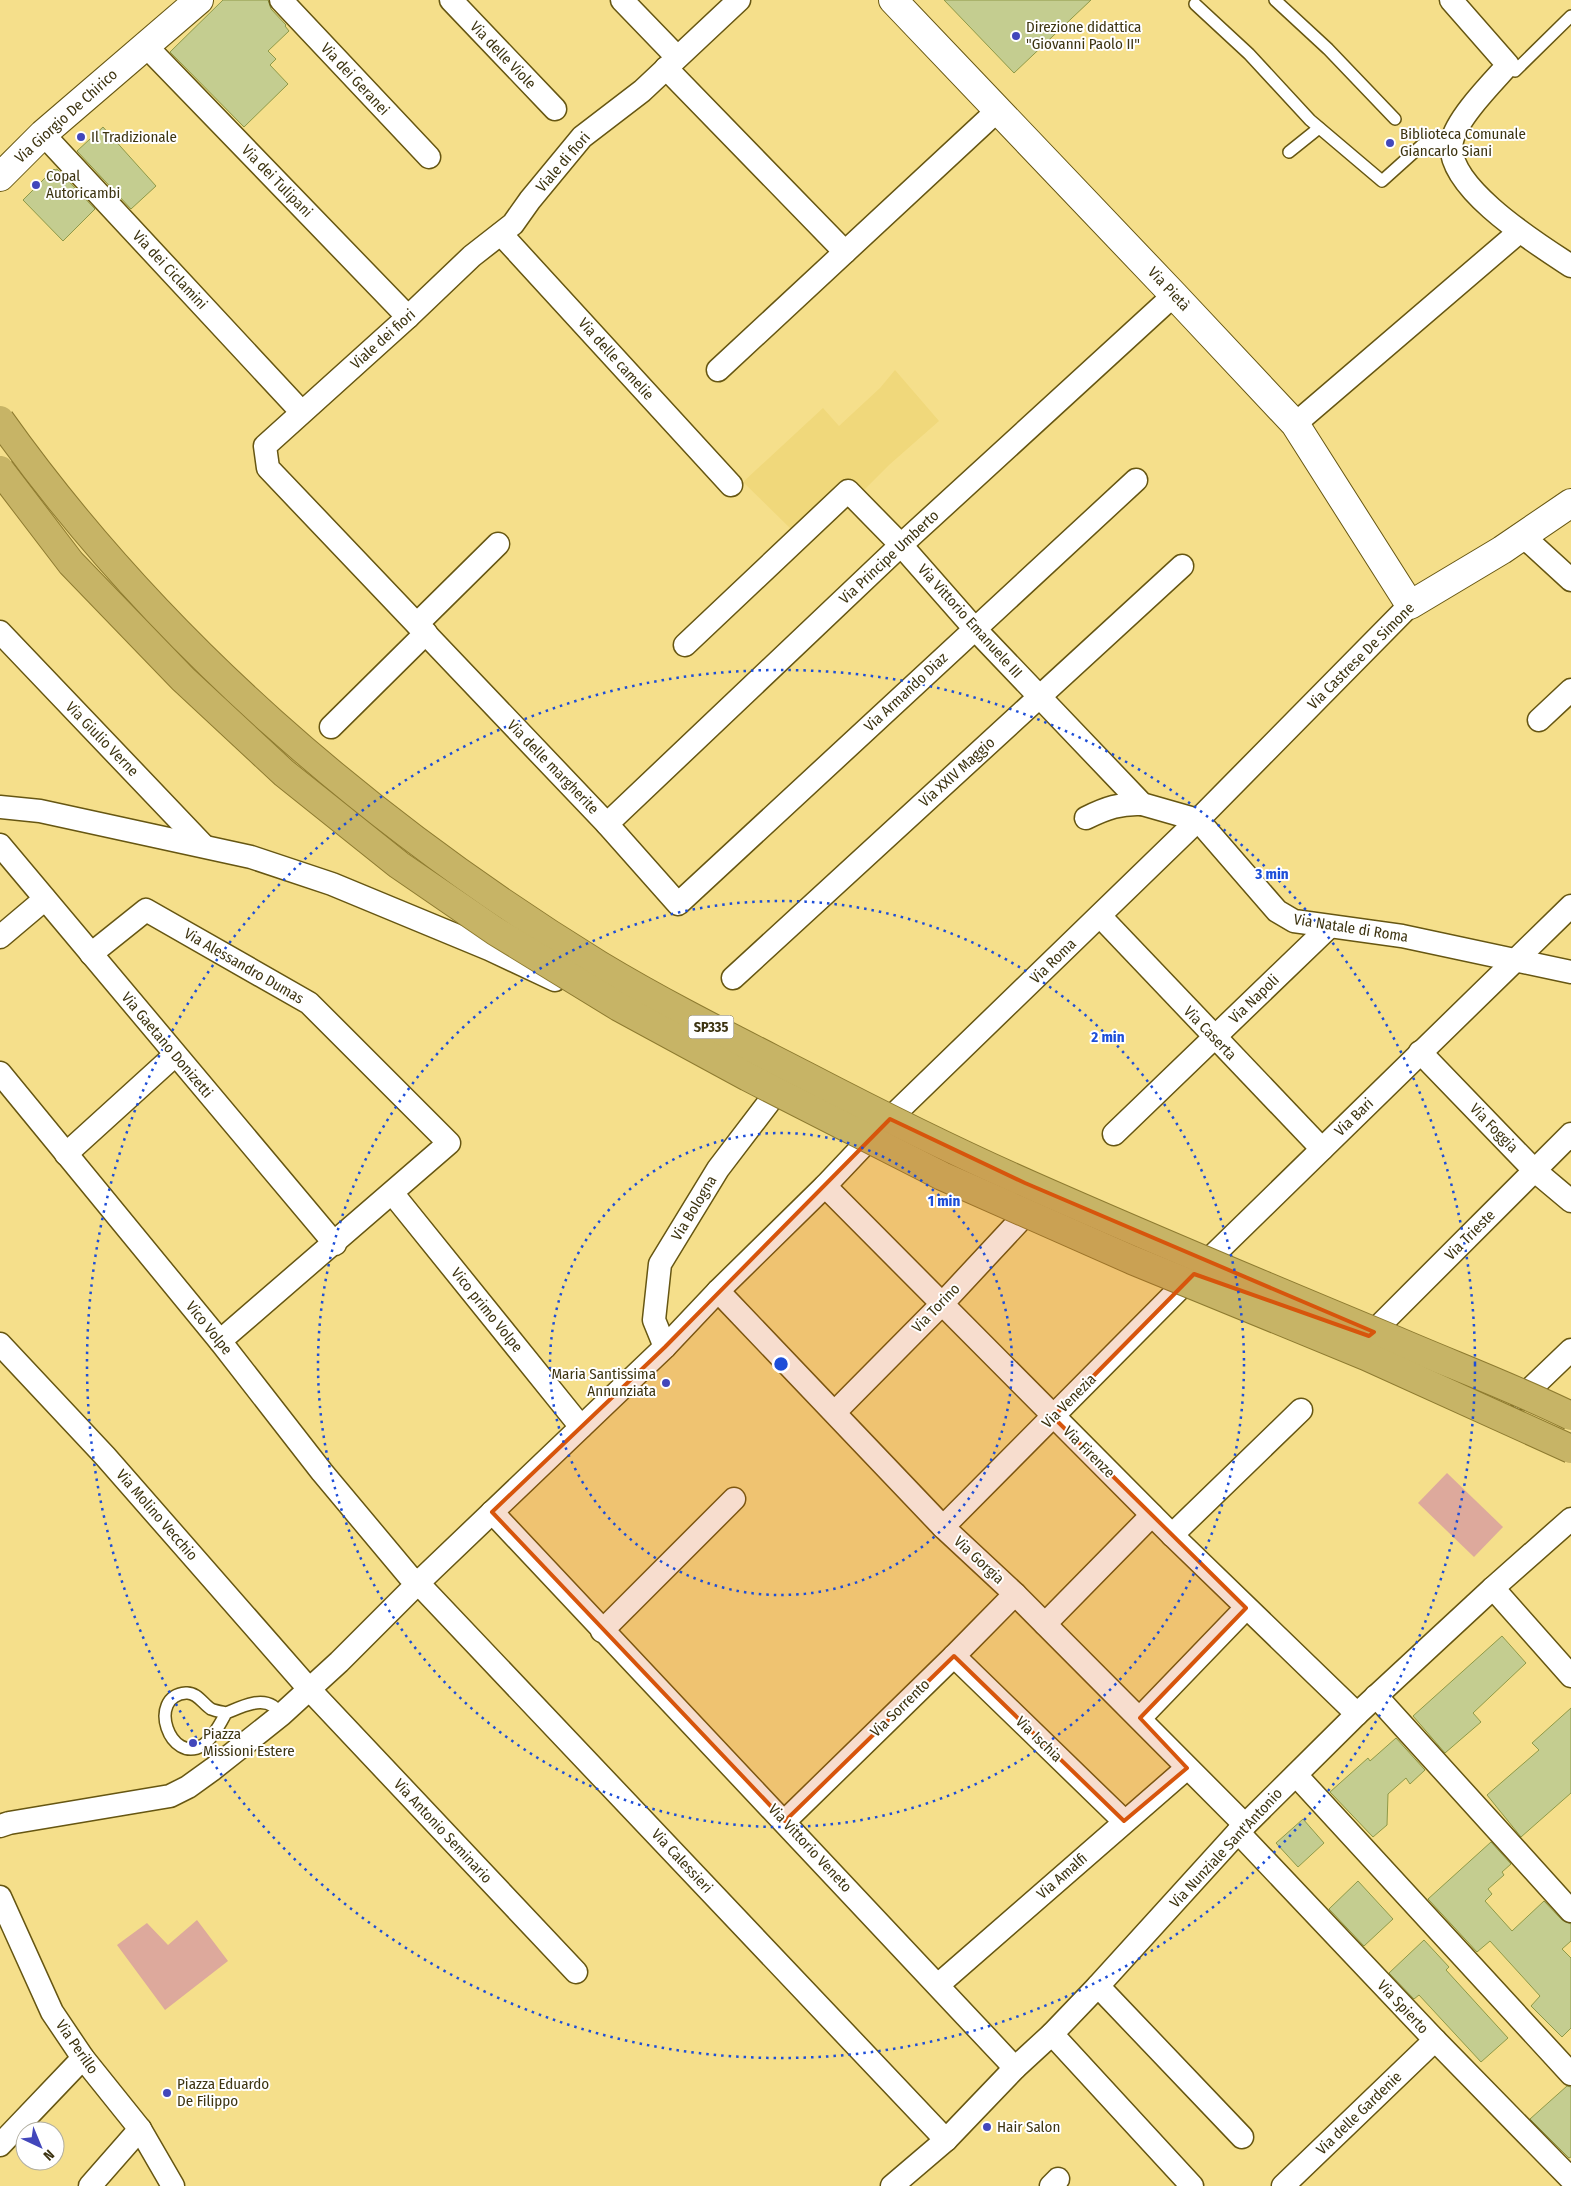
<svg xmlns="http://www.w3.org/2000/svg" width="1571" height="2186" font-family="'Fira Sans Condensed',sans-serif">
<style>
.built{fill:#f0d87b}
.green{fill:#dda99c}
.building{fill:#c4cd90;stroke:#8f9948}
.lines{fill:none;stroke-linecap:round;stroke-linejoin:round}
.service-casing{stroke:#665612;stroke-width:14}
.minor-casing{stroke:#665612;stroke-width:25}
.tertiary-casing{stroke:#665612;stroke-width:30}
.service{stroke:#fff;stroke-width:11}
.minor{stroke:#fff;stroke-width:22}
.tertiary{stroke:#fff;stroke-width:28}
.trunk-bridge-casing{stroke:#8e7b30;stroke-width:30;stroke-linecap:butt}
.trunk-bridge{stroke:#c7b466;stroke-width:28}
.marked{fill:#d7550c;fill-opacity:0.2;stroke:#d7550c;stroke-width:4;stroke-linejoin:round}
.ring{fill:none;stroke:#1d4ed8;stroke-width:2.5;stroke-dasharray:2.5 5}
.poi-dot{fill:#4247bb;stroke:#fff;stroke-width:2}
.labels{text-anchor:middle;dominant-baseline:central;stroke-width:4;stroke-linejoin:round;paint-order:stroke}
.shield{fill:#fff;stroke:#777158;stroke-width:1}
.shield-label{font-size:14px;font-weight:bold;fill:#3d3411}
.poi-label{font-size:15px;fill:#3d3411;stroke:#fff;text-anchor:start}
.street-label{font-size:15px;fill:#3d3411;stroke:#fff}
.centre{fill:#1d4ed8;stroke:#fff;stroke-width:2.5}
.ring-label{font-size:15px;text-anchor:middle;font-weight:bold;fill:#1d4ed8;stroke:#fff;stroke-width:4;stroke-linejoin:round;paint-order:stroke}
</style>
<rect width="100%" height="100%" fill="#f5df8b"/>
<path class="built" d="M 895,370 L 939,421 L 889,465 L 864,490 L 849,478 L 792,530 L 743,482 L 823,408 L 839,426 L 880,388 Z"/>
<g class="green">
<path d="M 1447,1473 L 1503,1527 L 1474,1557 L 1418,1503 Z"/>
<path d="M 197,1920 L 228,1961 L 165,2010 L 117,1945 L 147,1923 L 168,1945 Z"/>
</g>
<g class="building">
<path d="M 223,0 L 268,0 L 271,9 L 286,25 L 285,26 L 289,31 L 268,51 L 276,59 L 270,65 L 288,84 L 244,127 L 170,52 Z"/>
<path d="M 944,0 L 1091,0 L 1014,73 Z"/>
<path d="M 103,127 L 156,186 L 131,209 L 77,151 Z"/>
<path d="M 54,169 L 55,170 L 57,169 L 95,209 L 63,241 L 23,200 Z"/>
<path d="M 1502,1636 L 1526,1663 L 1473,1713 L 1481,1722 L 1445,1753 L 1413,1716 Z"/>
<path d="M 1571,1708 L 1571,1793 L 1521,1837 L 1487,1795 L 1539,1750 L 1532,1743 Z"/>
<path d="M 1396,1738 L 1425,1770 L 1410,1784 L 1406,1778 L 1388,1794 L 1387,1825 L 1373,1837 L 1330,1792 L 1368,1758 L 1370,1761 Z"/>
<path d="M 1303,1819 L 1324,1843 L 1298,1867 L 1276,1843 Z"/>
<path d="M 1491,1842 L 1511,1864 L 1502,1872 L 1504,1875 L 1488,1889 L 1492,1894 L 1485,1901 L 1512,1931 L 1544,1901 L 1562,1920 L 1571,1924 L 1571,1941 L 1562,1949 L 1571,1958 L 1571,2028 L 1562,2037 L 1531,2006 L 1540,1996 L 1490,1941 L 1477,1952 L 1428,1899 Z"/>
<path d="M 1358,1881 L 1393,1919 L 1364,1946 L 1329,1909 Z"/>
<path d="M 1424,1940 L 1449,1967 L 1446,1970 L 1508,2038 L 1481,2062 L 1419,1995 L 1414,1999 L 1389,1973 Z"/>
<path d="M 1567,2086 L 1571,2087 L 1571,2157 L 1569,2158 L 1530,2119 Z"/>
</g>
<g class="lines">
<g class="service-casing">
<g id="service">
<path d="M 1275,0 L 1328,49 L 1395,119"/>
<path d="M 1195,4 L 1249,54 L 1310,120 L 1382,181 L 1422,145 L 1452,143"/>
<path d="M 1508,65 L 1515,71 L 1571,16"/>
<path d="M 1289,152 L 1319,128"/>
<path d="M 226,1713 C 220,1724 213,1738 203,1745 C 170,1766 146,1696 186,1693 C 197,1692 203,1704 211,1709 C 216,1711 222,1712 226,1713 C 239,1708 259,1697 273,1706 C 275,1707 278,1712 281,1715"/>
</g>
</g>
<g class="minor-casing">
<g id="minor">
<path d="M 281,0 L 429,157"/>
<path d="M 451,0 L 555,109"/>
<path d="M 622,0 L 677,57"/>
<path d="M 739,0 L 642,91 L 582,137 L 530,200 L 513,224 L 472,256 L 408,317 L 265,446 L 268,468 L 607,824 L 678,904 L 1136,480"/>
<path d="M 1451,0 L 1508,65 C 1492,83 1457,118 1452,141 C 1443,186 1539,245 1571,266"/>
<path d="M 145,45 L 408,317"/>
<path d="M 666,68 L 845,252"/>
<path d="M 43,134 L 296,406"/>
<path d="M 501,234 L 731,485"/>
<path d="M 718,370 L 998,110"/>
<path d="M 1295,424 L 1519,232"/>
<path d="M 1523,536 L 1571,580"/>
<path d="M 417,624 L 498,544"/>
<path d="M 0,632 L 204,846"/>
<path d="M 685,645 L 848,491 L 901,545 L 974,628 L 1142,804 L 1198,820"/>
<path d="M 1539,720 L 1571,690"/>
<path d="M 331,727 L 426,633"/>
<path d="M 0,807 L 40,811 L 251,857 L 332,884 L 489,949 L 555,980"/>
<path d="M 1086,818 C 1106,808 1121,803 1142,804"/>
<path d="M 1198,820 L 1277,911 L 1294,921 L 1402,936 L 1571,972"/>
<path d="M 607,824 L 901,545 L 1174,295"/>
<path d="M 0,845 L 335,1244"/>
<path d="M 1100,916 L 1322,1149"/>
<path d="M 0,937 L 45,899"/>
<path d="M 91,954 L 146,910 L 309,1003 L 449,1143 L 220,1341"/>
<path d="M 733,978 L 1182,566"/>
<path d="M 1420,1052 L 1534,1170 L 1571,1201"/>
<path d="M 0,1073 L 220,1341 L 322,1472 L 409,1576 L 418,1583 L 946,2140"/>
<path d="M 1114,1134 L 1329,927"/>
<path d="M 897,1139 L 974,1175"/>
<path d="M 66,1154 L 175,1055"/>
<path d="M 825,1186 L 1172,1535 L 1357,1714"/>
<path d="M 393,1194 L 581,1427"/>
<path d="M 718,1291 L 943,1527 L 1015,1594 L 1245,1825"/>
<path d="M 1369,1336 L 1571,1134"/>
<path d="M 0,1344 L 105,1456 L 310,1690 L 576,1972"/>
<path d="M 665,1347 L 654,1320 L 660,1264 L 718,1169 L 782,1085"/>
<path d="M 1521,1398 L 1571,1350"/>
<path d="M 835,1412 L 942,1304 L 1036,1203"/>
<path d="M 492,1512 L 1015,2068"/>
<path d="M 943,1527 L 1194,1274 L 1571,906"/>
<path d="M 1172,1535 L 1301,1410"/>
<path d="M 1493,1588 L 1571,1676"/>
<path d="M 1045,1624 L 1152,1515"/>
<path d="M 602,1631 L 734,1499"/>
<path d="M 954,1656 L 1124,1821"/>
<path d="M 1376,1696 L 1571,1911"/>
<path d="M 1140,1718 L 1246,1608"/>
<path d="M 1296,1775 L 1571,2074"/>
<path d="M 785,1821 L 954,1656 L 1015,1594"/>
<path d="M 0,1826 L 9,1823 L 170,1796 L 188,1787 L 213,1769 L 281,1715 L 339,1662 L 418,1583 L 665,1347 L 718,1291 L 825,1186 L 878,1130 L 1198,820 L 1410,605"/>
<path d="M 1238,1832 L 1435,2040 L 1571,2179"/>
<path d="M 0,1897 L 52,2012 L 83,2058 L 140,2129 L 173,2186"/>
<path d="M 938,1985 L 1187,1768"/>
<path d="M 1098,1986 L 1242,2137"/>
<path d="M 1052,2034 L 1192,2186"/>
<path d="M 0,2145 L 83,2058"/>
<path d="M 90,2186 L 140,2129"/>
<path d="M 892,2186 L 946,2140 L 1015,2068 L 1052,2034 L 1098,1986 L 1238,1832 L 1357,1714 L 1493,1588 L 1571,1519"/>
<path d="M 1051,2186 L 1058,2179"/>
<path d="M 1283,2186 L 1435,2040"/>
</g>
</g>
<g class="tertiary-casing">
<g id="tertiary">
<path d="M 893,0 L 1174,295 L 1295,424 L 1410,605 L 1502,550 L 1571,503"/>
<path d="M 0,177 L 43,134 L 199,0"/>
</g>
</g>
<use href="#service" class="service"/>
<use href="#minor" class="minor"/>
<use href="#tertiary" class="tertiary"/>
<g class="trunk-bridge-casing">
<g id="trunk-bridge">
<path d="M 0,420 C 157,641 369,823 599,965 C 667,1006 738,1041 808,1077 C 881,1115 955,1152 1030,1185 C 1152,1239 1274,1290 1397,1341 C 1455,1366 1514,1388 1571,1416"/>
<path d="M 0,470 L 71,563 L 183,679 L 284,773 L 399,865 L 495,931 L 619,1007 L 748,1077 L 942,1176 L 1132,1260 L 1366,1356 L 1571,1449"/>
</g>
</g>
<use href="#trunk-bridge" class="trunk-bridge"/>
</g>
<path class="marked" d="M 890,1119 L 1025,1183 L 1374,1332 L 1369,1336 L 1194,1274 L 1053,1417 L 1246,1608 L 1140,1718 L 1187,1768 L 1124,1821 L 954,1656 L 785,1821 L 492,1512 L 665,1347 Z"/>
<g class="ring">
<circle cx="781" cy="1364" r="231"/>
<circle cx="781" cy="1364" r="463"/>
<circle cx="781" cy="1364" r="694"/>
</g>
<g class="poi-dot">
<circle cx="1016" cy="36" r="5"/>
<circle cx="81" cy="137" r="5"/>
<circle cx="1390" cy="143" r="5"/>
<circle cx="36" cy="185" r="5"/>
<circle cx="666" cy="1383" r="5"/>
<circle cx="193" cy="1743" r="5"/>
<circle cx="167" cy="2093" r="5"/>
<circle cx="987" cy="2127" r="5"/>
</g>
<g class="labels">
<rect class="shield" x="688.5" y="1015.5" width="45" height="23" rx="4"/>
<g class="shield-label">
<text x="711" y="1027">SP335</text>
</g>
<g class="poi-label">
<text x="1026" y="27">Direzione didattica<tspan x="1026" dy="17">"Giovanni Paolo II"</tspan></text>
<text x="1400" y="134">Biblioteca Comunale<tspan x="1400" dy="17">Giancarlo Siani</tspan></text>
<text x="91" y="137">Il Tradizionale</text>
<text x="46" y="176">Copal<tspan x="46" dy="17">Autoricambi</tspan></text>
<text x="656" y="1374" text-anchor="end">Maria Santissima<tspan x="656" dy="17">Annunziata</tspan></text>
<text x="203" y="1734">Piazza<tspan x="203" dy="17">Missioni Estere</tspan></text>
<text x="177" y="2084">Piazza Eduardo<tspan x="177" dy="17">De Filippo</tspan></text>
<text x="997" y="2127">Hair Salon</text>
</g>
<g class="street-label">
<text transform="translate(503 55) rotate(46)">Via delle Viole</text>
<text transform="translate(355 79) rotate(47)">Via dei Geranei</text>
<text transform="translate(66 116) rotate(-42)">Via Giorgio De Chirico</text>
<text transform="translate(563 162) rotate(-49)">Viale di fiori</text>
<text transform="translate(277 181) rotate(46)">Via dei Tulipani</text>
<text transform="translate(170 270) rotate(47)">Via dei Ciclamini</text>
<text transform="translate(1169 289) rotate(47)">Via Pietà</text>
<text transform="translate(383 339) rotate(-42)">Viale dei fiori</text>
<text transform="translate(616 359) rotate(48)">Via delle camelie</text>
<text transform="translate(889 557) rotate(-43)">Via Principe Umberto</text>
<text transform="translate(970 621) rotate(48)">Via Vittorio Emanuele III</text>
<text transform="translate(1361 656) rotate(-45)">Via Castrese De Simone</text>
<text transform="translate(906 692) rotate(-43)">Via Armando Diaz</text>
<text transform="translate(102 739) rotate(46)">Via Giulio Verne</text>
<text transform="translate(553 767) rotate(46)">Via delle margherite</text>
<text transform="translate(957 772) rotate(-42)">Via XXIV Maggio</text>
<text transform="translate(1351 928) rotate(9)">Via Natale di Roma</text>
<text transform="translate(1053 961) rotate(-44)">Via Roma</text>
<text transform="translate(244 966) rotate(30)">Via Alessandro Dumas</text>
<text transform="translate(1254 999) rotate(-44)">Via Napoli</text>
<text transform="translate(1210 1033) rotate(46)">Via Caserta</text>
<text transform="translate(167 1045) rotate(50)">Via Gaetano Donizetti</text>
<text transform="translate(1354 1117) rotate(-44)">Via Bari</text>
<text transform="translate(1494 1128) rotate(46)">Via Foggia</text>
<text transform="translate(694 1208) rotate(-59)">Via Bologna</text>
<text transform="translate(1470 1235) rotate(-45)">Via Trieste</text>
<text transform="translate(936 1308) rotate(-46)">Via Torino</text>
<text transform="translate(487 1310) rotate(51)">Vico primo Volpe</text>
<text transform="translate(209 1328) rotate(51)">Vico Volpe</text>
<text transform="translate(1069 1401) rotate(-45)">Via Venezia</text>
<text transform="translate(1089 1452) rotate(45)">Via Firenze</text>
<text transform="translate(157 1515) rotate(49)">Via Molino Vecchio</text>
<text transform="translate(979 1560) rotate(43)">Via Gorgia</text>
<text transform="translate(900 1708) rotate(-44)">Via Sorrento</text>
<text transform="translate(1039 1739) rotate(44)">Via Ischia</text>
<text transform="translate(443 1831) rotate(47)">Via Antonio Seminario</text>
<text transform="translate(810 1848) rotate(47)">Via Vittorio Veneto</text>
<text transform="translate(1226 1848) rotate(-47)">Via Nunziale Sant'Antonio</text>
<text transform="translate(682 1861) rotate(47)">Via Calessieri</text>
<text transform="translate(1062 1876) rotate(-41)">Via Amalfi</text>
<text transform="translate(1403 2007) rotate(47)">Via Spierto</text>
<text transform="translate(77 2047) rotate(55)">Via Perillo</text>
<text transform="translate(1359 2113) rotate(-44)">Via delle Gardenie</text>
</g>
</g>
<circle cx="781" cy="1364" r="8" class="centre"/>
<g class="ring-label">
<text x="1272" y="879">3 min</text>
<text x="1108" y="1042">2 min</text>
<text x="944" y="1206">1 min</text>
</g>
<g transform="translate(40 2146) rotate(136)"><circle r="24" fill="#ffffff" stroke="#b1aea0"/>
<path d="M0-4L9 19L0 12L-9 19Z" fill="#4247bb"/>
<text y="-8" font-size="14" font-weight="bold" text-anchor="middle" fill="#3d3411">N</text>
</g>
</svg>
